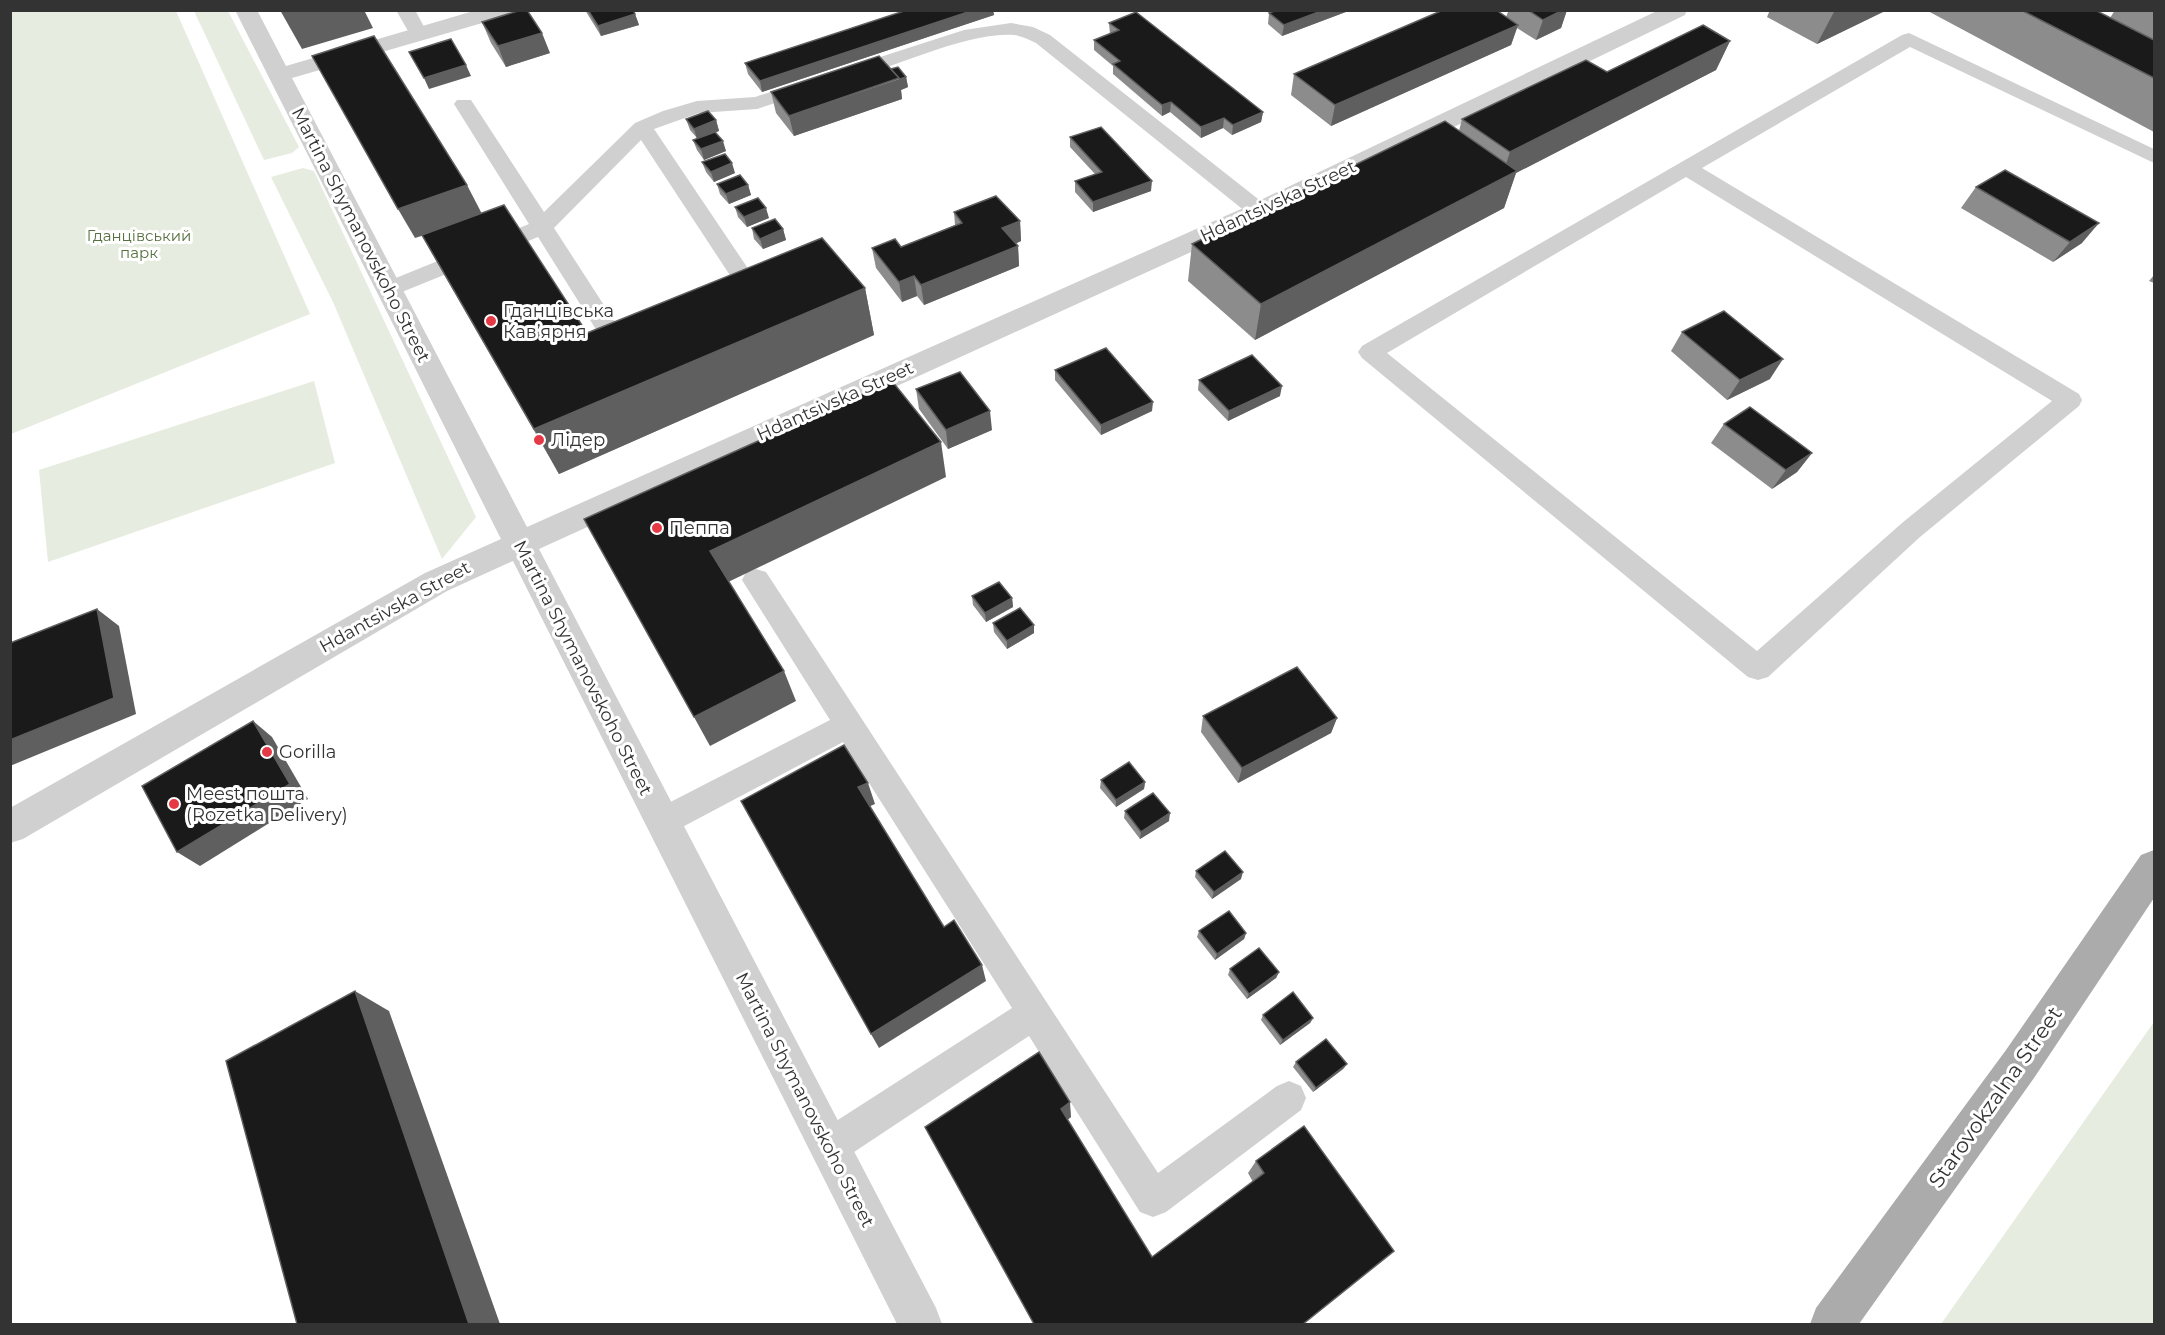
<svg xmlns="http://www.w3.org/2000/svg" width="2165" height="1335" font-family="Montserrat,sans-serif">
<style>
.green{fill:#e6ecdf}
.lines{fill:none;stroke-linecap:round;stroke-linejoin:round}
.lane{fill:#d0d0d0;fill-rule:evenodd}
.street{fill:#d0d0d0;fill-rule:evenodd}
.primary{fill:#ababab;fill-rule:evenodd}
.wall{fill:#8c8c8c}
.shaded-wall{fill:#5f5f5f}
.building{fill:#1a1a1a;stroke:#5f5f5f;stroke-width:1.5}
.poi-dot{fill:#e63946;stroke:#fff;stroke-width:2}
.labels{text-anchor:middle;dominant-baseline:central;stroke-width:6;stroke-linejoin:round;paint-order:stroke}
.far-park-label{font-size:15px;fill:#56703f;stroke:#fff}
.street-label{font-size:18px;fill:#333;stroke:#fff}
.poi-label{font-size:18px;fill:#333;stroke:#fff;text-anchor:start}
.near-street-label{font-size:21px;fill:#333;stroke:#fff}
</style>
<rect width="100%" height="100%" fill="#fff"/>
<g class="green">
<path d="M 11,10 L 176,11 L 310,314 L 11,434 Z"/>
<path d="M 194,11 L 228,11 L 299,147 L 292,153 L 264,160 Z"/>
<path d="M 303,168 L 314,171 L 476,517 L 442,559 L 333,302 L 271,177 Z"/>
<path d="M 314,381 L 335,463 L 48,562 L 39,470 Z"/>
<path d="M 2154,1022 L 2154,1324 L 1941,1324 Z"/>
</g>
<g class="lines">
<g class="lane">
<path d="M 396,10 L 415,10 L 428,34 L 426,38 L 412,38 Z"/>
<path d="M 1011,23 L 1033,27 L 1050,35 L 1267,206 L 1270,211 L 1267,216 L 1259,218 L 1251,216 L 1036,43 C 1029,40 1022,36 1014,35 C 969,31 893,68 847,80 L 840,78 L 837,74 L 840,70 L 964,30 Z"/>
<path d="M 1909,33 L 2154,149 L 2154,163 L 1910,47 L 1702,168 L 2079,394 L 2082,400 L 2079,406 L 1920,537 L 1768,677 L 1758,680 L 1748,677 L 1362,358 L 1358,352 L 1362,346 L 1902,35 ZM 1686,177 L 2052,401 L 1902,523 L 1757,651 L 1387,353 Z"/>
<path d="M 808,80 L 815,82 L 818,86 L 815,90 L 757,109 L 699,113 L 654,129 L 751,273 L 754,278 L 751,283 L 743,286 L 735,283 L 641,140 L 554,228 L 622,333 L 618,339 L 610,341 L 602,339 L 538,237 L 397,294 L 389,297 L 381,294 L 378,289 L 381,284 L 529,224 L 454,104 L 457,100 L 471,100 L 544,212 L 635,123 L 663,111 L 697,101 L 755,97 Z"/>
<path d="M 756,569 L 766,572 L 1158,1173 L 1277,1086 L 1289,1081 L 1301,1086 L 1306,1098 L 1301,1110 L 1166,1212 L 1153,1217 L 1140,1212 L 1029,1036 L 842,1160 L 829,1165 L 816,1160 L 811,1147 L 816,1134 L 1012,1008 L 843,742 L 673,832 L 662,836 L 651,832 L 647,822 L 651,812 L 830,720 L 742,580 L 746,572 Z"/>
</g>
<path class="street" d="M 235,10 L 257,10 L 286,66 L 477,10 L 512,10 L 510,15 L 292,78 L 527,527 L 1250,205 L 1659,10 L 1687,10 L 1685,15 L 1268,217 L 539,549 L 936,1308 L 942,1324 L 897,1324 L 513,561 L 447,591 L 23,839 L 10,843 L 10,808 L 425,573 L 501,539 Z"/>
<path class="primary" d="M 2154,850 L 2154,898 L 2034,1078 L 1859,1324 L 1810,1324 L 1816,1308 L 2006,1050 L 2141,855 Z"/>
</g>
<g class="wall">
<path d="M 585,10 L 633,10 L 635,14 L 639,25 L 601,36 Z"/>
<path d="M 907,10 L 993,10 L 994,15 L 762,92 L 748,74 L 745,63 Z"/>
<path d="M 1277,10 L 1351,10 L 1282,36 L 1268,24 L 1269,13 Z"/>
<path d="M 1505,10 L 1567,10 L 1561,28 L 1536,40 L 1517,28 L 1511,45 L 1331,126 L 1291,95 L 1294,74 L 1506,17 L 1508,12 Z"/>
<path d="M 1770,10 L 1887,10 L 1817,44 L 1767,17 Z"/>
<path d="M 1926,10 L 2095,10 L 2110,18 L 2115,10 L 2154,10 L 2154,132 Z"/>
<path d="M 482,22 L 550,53 L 506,67 L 491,43 Z"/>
<path d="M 1109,23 L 1263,112 L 1261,122 L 1232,135 L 1223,128 L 1201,138 L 1170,112 L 1162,116 L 1113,74 L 1113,66 L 1094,50 L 1094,40 L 1110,34 Z"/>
<path d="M 1730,41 L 1716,70 L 1516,173 L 1504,208 L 1255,340 L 1188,281 L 1192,244 L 1459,131 L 1462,119 L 1607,72 Z"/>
<path d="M 891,69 L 906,77 L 908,87 L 901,90 L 902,99 L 794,136 L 776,113 L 771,92 Z"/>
<path d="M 686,119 L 716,120 L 719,131 L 716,132 L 726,151 L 704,160 L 697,150 L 693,140 L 697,138 L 690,130 Z"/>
<path d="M 1070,137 L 1151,191 L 1093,212 L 1075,192 L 1075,181 L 1095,174 L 1070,147 Z"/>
<path d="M 702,162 L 735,173 L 714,182 L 706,172 Z"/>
<path d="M 717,184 L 748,185 L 751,195 L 729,204 L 720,194 Z"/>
<path d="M 1976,187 L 2082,243 L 2053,262 L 1961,208 Z"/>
<path d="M 735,207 L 769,218 L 747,227 L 738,217 Z"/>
<path d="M 954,212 L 1020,221 L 1021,241 L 1015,244 L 1018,246 L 1019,266 L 924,305 L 917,296 L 902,302 L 876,268 L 872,248 L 901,247 L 955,225 Z"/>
<path d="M 481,213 L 587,333 L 865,288 L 874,335 L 559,474 L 422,236 L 415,238 Z"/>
<path d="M 752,228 L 783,229 L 786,240 L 763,249 L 754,239 Z"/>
<path d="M 2154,275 L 2154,283 L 2149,281 Z"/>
<path d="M 1682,332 L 1770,379 L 1727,400 L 1671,351 Z"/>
<path d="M 1055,370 L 1152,411 L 1101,435 L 1055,380 Z"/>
<path d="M 1199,380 L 1280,396 L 1228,421 L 1198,390 Z"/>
<path d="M 916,389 L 992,430 L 948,449 L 919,409 Z"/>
<path d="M 1724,424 L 1812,453 L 1797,472 L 1772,489 L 1711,443 Z"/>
<path d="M 972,596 L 1012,598 L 1013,607 L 986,622 L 973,605 Z"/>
<path d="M 993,623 L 1034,633 L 1007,649 L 994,632 Z"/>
<path d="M 1203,716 L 1337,718 L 1331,733 L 1238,783 L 1201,732 Z"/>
<path d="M 1101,780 L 1145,782 L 1144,789 L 1116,807 L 1100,788 Z"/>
<path d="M 1125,811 L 1169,821 L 1140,839 L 1124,818 Z"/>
<path d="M 1196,871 L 1241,879 L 1212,899 L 1195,877 Z"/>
<path d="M 1199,931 L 1246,933 L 1244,939 L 1215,960 L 1197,937 Z"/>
<path d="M 1230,969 L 1279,972 L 1276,978 L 1247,999 L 1228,975 Z"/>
<path d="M 1263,1015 L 1313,1018 L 1310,1023 L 1280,1045 L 1261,1020 Z"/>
<path d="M 1039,1052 L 1071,1117 L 1067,1120 L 1152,1257 L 1253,1182 L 1248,1173 L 1256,1161 L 1394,1251 L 1034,1324 Z"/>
<path d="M 1296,1062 L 1347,1064 L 1343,1069 L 1313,1092 L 1293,1067 Z"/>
</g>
<g class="shaded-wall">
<path d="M 280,10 L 364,10 L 373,28 L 302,49 Z"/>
<path d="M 974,10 L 993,10 L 994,15 L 762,92 L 760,81 Z"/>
<path d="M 1324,10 L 1351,10 L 1282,36 L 1284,25 Z"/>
<path d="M 1548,10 L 1567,10 L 1561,28 L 1536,40 L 1543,20 Z"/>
<path d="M 1835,10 L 1887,10 L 1817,44 Z"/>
<path d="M 635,14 L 639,25 L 601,36 L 598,26 Z"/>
<path d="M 1518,25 L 1511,45 L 1331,126 L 1335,105 Z"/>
<path d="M 542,33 L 550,53 L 506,67 L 498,46 Z"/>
<path d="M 1730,41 L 1716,70 L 1516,173 L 1504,208 L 1255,340 L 1261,304 L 1501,179 L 1510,152 Z"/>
<path d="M 466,65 L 471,76 L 429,89 L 424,78 Z"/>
<path d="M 906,77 L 908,87 L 901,90 L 902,99 L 794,136 L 789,116 Z"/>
<path d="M 1171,102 L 1170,112 L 1162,116 L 1162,105 Z"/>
<path d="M 1263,112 L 1261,122 L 1232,135 L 1233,125 Z"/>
<path d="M 1224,118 L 1223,128 L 1201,138 L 1201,127 Z"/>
<path d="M 716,120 L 719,131 L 697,139 L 694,129 Z"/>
<path d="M 723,141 L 726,151 L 704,160 L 701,149 Z"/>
<path d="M 732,163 L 735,173 L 714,182 L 711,172 Z"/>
<path d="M 1152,181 L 1151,191 L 1093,212 L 1093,202 Z"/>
<path d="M 467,185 L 482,214 L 415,238 L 398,209 Z"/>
<path d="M 748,185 L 751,195 L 729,204 L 726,194 Z"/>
<path d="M 766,208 L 769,218 L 747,227 L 744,217 Z"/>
<path d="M 1020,221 L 1021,241 L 1003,249 L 1002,228 Z"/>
<path d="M 2099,223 L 2082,243 L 2053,262 L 2070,242 Z"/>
<path d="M 783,229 L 786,240 L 763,249 L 760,239 Z"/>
<path d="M 1018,246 L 1019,266 L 924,305 L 921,285 Z"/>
<path d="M 914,276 L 917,296 L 902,302 L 899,282 Z"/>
<path d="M 865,288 L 874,335 L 559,474 L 534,429 Z"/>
<path d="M 1783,359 L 1770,379 L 1727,400 L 1740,380 Z"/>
<path d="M 1282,386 L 1280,396 L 1228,421 L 1229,411 Z"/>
<path d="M 1153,402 L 1152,411 L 1101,435 L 1101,425 Z"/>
<path d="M 990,411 L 992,430 L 948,449 L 946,430 Z"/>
<path d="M 941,442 L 946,477 L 724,584 L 710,551 Z"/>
<path d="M 1812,453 L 1797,472 L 1772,489 L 1786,470 Z"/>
<path d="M 1012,598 L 1013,607 L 986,622 L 985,613 Z"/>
<path d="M 97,609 L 119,626 L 136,714 L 10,766 L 10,740 Z"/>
<path d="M 1034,625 L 1034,633 L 1007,649 L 1007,641 Z"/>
<path d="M 784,671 L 796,701 L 710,746 L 694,717 Z"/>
<path d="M 1337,718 L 1331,733 L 1238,783 L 1242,768 Z"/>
<path d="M 253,721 L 272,737 L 308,799 L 200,866 L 177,852 Z"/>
<path d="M 1145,782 L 1144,789 L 1116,807 L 1116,800 Z"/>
<path d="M 868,783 L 875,804 L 866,808 L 858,787 Z"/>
<path d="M 1170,813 L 1169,821 L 1140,839 L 1141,832 Z"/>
<path d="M 1243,872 L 1241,879 L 1212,899 L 1214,892 Z"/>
<path d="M 1246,933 L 1244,939 L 1215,960 L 1217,954 Z"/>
<path d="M 982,965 L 986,981 L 879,1048 L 871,1034 Z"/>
<path d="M 1279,972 L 1276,978 L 1247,999 L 1249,994 Z"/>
<path d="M 355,991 L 389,1011 L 500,1324 L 469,1324 Z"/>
<path d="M 1313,1018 L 1310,1023 L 1280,1045 L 1283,1040 Z"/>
<path d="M 1347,1064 L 1343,1069 L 1313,1092 L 1316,1088 Z"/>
<path d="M 1070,1102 L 1071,1117 L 1062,1124 L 1061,1109 Z"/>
</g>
<g class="building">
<path d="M 521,10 L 527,10 L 542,33 L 498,46 L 482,22 Z"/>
<path d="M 588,10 L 633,10 L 635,14 L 598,26 Z"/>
<path d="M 907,10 L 974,10 L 760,81 L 745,63 Z"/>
<path d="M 1277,10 L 1324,10 L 1284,25 L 1269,13 Z"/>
<path d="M 1443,10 L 1496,10 L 1518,25 L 1335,105 L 1294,74 Z"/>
<path d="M 1528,10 L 1563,10 L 1543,20 Z"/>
<path d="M 2021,10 L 2095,10 L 2154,40 L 2154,78 Z"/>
<path d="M 1136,12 L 1263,112 L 1233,125 L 1224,118 L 1201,127 L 1171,102 L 1162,105 L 1113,64 L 1120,61 L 1094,40 L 1119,30 L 1109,23 Z"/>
<path d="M 1703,25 L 1730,41 L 1510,152 L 1462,119 L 1586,60 L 1607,72 Z"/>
<path d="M 374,36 L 467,185 L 398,209 L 312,56 Z"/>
<path d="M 451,39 L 466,65 L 424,78 L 409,52 Z"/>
<path d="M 879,56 L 899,78 L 789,116 L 771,92 Z"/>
<path d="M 898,67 L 906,77 L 900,79 L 891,69 Z"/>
<path d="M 708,111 L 716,120 L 694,129 L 686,119 Z"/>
<path d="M 1445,121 L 1517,171 L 1261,304 L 1192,244 Z"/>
<path d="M 1101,127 L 1152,181 L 1093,202 L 1075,181 L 1102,172 L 1070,137 Z"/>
<path d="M 715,132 L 723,141 L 701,149 L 693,140 Z"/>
<path d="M 725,154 L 732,163 L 711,172 L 702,162 Z"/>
<path d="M 2005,170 L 2099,223 L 2070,242 L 1976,187 Z"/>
<path d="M 740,175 L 748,185 L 726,194 L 717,184 Z"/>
<path d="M 996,196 L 1020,221 L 1002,228 L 1018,246 L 921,285 L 914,276 L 899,282 L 872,248 L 895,239 L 901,247 L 962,223 L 954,212 Z"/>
<path d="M 758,198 L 766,208 L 744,217 L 735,207 Z"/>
<path d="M 504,205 L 587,333 L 822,238 L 865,288 L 534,429 L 422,235 Z"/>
<path d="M 775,219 L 783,229 L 760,239 L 752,228 Z"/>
<path d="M 1724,311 L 1783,359 L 1740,380 L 1682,332 Z"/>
<path d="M 1106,348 L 1153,402 L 1101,425 L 1055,370 Z"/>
<path d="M 1252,355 L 1282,386 L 1229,411 L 1199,380 Z"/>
<path d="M 960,372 L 990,411 L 946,430 L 916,389 Z"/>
<path d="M 892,381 L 941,442 L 710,551 L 784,671 L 694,717 L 584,519 Z"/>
<path d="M 1750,407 L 1812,453 L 1786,470 L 1724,424 Z"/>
<path d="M 999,582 L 1012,598 L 985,613 L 972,596 Z"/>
<path d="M 1020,608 L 1034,625 L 1007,641 L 993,623 Z"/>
<path d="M 97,609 L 114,698 L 10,740 L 10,643 Z"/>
<path d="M 1297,667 L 1337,718 L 1242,768 L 1203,716 Z"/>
<path d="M 253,721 L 290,784 L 177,852 L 142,786 Z"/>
<path d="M 844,745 L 868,783 L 858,787 L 944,927 L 954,920 L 982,965 L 871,1034 L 741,801 Z"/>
<path d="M 1129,762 L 1145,782 L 1116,800 L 1101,780 Z"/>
<path d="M 1153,793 L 1170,813 L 1141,832 L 1125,811 Z"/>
<path d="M 1225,851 L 1243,872 L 1214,892 L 1196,871 Z"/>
<path d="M 1229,911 L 1246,933 L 1217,954 L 1199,931 Z"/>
<path d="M 1259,948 L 1279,972 L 1249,994 L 1230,969 Z"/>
<path d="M 355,991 L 469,1324 L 297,1324 L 226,1061 Z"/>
<path d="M 1293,992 L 1313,1018 L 1283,1040 L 1263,1015 Z"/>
<path d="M 1326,1039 L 1347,1064 L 1316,1088 L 1296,1062 Z"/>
<path d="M 1039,1052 L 1070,1102 L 1061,1109 L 1152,1257 L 1264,1173 L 1256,1161 L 1304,1126 L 1394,1251 L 1303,1324 L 1034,1324 L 925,1127 Z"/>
</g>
<g class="poi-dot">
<circle cx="491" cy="321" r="6"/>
<circle cx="539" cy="440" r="6"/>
<circle cx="657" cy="528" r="6"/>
<circle cx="267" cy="752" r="6"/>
<circle cx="174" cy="804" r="6"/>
</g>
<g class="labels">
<g class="far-park-label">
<text x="139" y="235">Гданцівський<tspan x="139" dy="17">парк</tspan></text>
</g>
<g class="street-label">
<text transform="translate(1278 201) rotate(-25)">Hdantsivska Street</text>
<text transform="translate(361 235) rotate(63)">Martina Shymanovskoho Street</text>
<text transform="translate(835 401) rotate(-24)">Hdantsivska Street</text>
<text transform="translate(395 607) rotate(-29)">Hdantsivska Street</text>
<text transform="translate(583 668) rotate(63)">Martina Shymanovskoho Street</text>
<text transform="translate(805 1100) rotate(63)">Martina Shymanovskoho Street</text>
</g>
<g class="poi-label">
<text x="503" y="311">Гданцівська<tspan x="503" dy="21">Кавʼярня</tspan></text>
<text x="551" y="440">Лідер</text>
<text x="669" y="528">Пеппа</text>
<text x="279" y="752">Gorilla</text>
<text x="186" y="794">Meest пошта<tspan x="186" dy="21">(Rozetka Delivery)</tspan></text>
</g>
<g class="near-street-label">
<text transform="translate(1995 1097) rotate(-55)">Starovokzalna Street</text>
</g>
</g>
<rect width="2165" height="1335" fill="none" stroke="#333333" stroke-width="24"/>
</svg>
